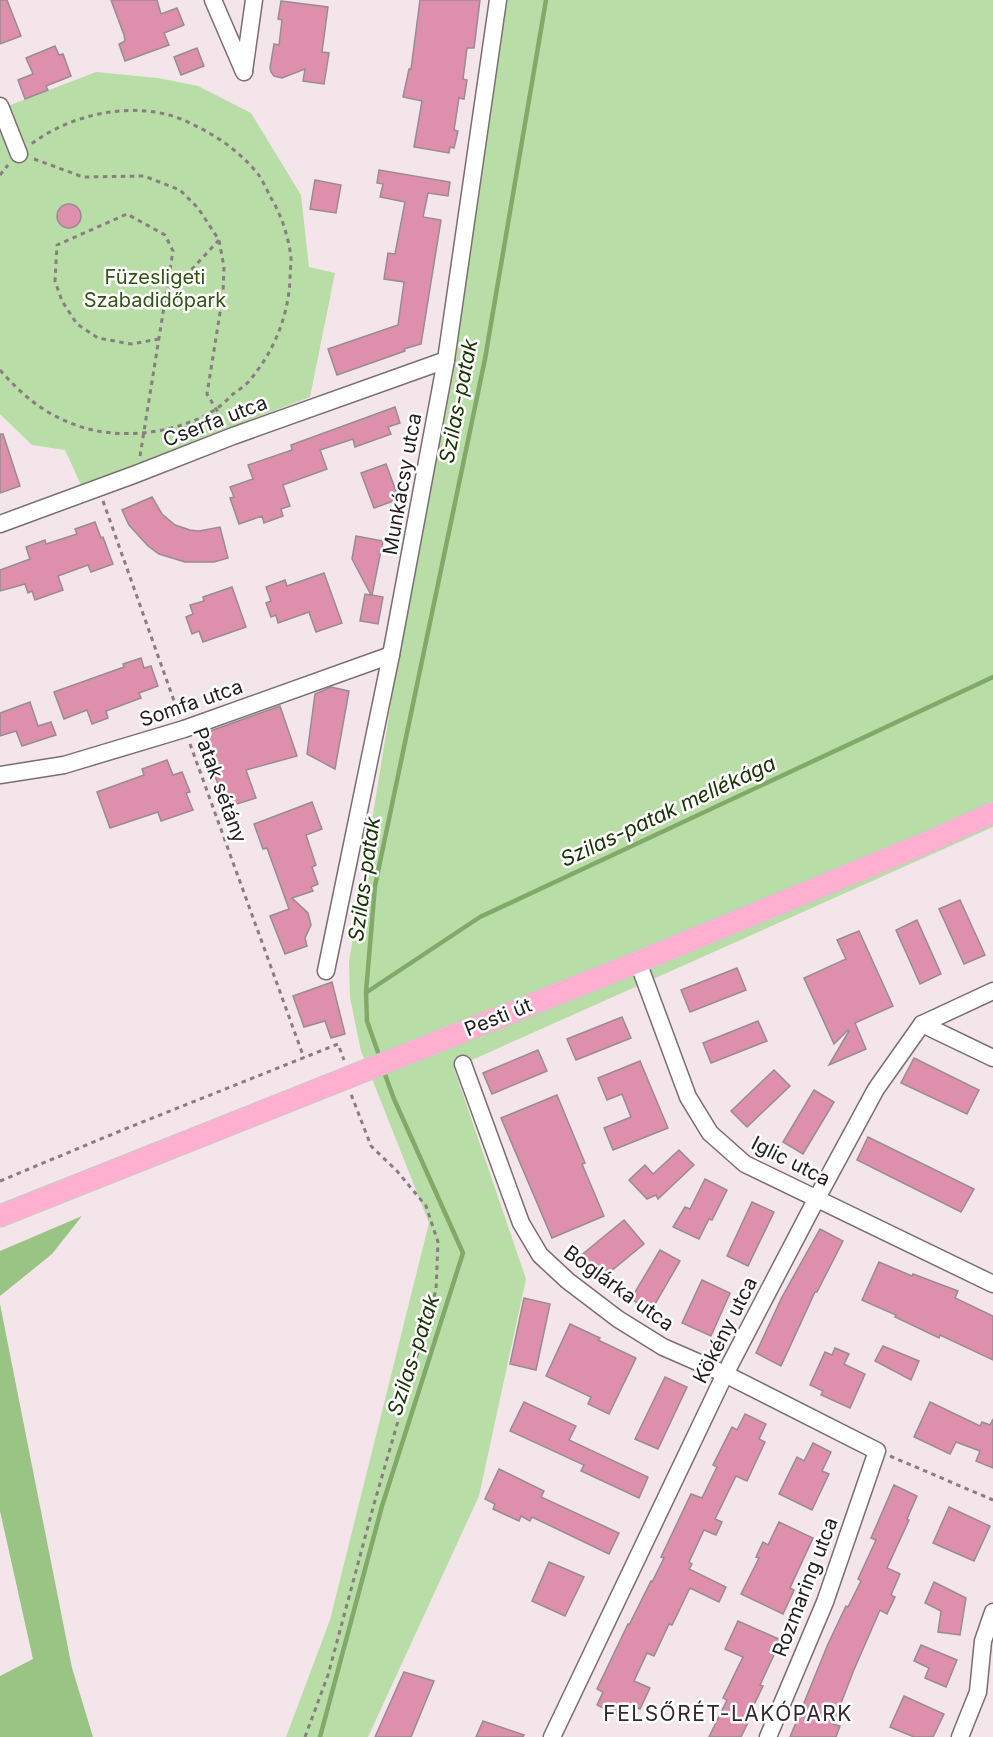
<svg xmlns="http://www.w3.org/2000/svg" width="993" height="1737" font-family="Inter,sans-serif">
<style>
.green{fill:#b9dda6}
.forest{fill:#9ac483}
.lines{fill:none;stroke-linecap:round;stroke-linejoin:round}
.stream{stroke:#81aa6a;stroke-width:4.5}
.building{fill:#dd8fab;stroke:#998c90;stroke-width:1.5}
.minor-casing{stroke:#7a6e72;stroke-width:19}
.major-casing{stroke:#cac9c9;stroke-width:23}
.path{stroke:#887e82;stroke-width:3;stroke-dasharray:4.5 4.5;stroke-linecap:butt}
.minor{stroke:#fff;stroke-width:16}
.major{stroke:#ffb0d0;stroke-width:21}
.labels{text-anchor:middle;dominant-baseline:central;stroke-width:5;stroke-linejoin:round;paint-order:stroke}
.park-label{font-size:20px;fill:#2f5512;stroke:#fff}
.street-label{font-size:20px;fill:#211c1e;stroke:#fff}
.water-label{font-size:21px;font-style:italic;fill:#183203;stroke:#fff}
.neighbourhood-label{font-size:21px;letter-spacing:1.5px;fill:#33292c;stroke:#fff}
</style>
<rect width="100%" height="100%" fill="#f4e5ea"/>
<g class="green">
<path d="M 505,0 L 993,0 L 993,827 L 454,1068 L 526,1279 L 479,1496 L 368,1737 L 286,1737 L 330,1620 L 429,1223 L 361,1051 L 350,998 L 349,962 Z"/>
<path d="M 96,72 L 158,78 L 198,86 L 251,113 L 301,195 L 309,267 L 335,273 L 310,397 L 81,485 L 65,450 L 32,445 L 0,414 L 0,109 Z"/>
</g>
<g class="forest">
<path d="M 82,1216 L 52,1254 L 0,1296 L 0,1251 Z"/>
<path d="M 0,1304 L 72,1668 L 93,1737 L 0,1737 L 0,1676 L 33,1659 L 0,1511 Z"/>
</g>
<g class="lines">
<g class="stream">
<path d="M 367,992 L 480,917 L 993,677"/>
<path d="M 380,1058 L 367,1021 L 366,992 L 375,886 L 485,359 L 546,0"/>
<path d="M 320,1737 L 382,1506 L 463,1253 L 394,1099 L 383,1069"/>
</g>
</g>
<g class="building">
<path d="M 0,0 L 7,0 L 21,36 L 0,44 Z"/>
<path d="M 111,0 L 157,0 L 161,14 L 177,8 L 184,25 L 164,33 L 169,45 L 125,61 L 119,44 L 125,41 L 124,35 Z"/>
<path d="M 420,0 L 480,0 L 474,48 L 467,48 L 463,79 L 467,80 L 464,99 L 459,98 L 454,130 L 458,131 L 454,148 L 450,147 L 449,153 L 414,147 L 422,101 L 403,97 L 409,69 L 411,69 Z"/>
<path d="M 281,1 L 328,7 L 322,52 L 329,53 L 324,84 L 303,81 L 305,69 L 282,78 L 274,76 L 271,72 L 270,68 L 274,44 L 279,45 L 282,20 L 278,19 Z"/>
<path d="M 55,46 L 59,55 L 63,54 L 71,76 L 46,86 L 48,90 L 25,99 L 18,80 L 33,74 L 26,58 Z"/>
<path d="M 197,48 L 204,66 L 181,75 L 174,57 Z"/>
<path d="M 379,170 L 450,182 L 448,196 L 428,193 L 423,217 L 441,220 L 421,344 L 404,349 L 405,351 L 337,375 L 328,349 L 398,325 L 404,282 L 384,279 L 388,253 L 395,254 L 405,202 L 380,197 L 383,184 L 377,183 Z"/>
<path d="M 315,180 L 341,185 L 336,213 L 310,209 Z"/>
<circle cx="69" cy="216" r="12"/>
<path d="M 395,407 L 400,423 L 388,427 L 391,434 L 355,447 L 353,439 L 320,450 L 327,469 L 283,485 L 290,506 L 281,509 L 283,516 L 264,523 L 262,516 L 239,524 L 230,498 L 234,497 L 230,487 L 253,479 L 248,465 L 292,450 L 291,445 Z"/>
<path d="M 0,434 L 3,434 L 20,486 L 0,493 Z"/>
<path d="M 386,464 L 399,499 L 374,508 L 361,473 Z"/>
<path d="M 152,497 L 162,514 L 175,525 L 190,530 L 199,531 L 220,527 L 228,558 L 214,562 L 185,562 L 159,554 L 148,546 L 129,525 L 122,510 Z"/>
<path d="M 95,522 L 101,538 L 103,537 L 113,564 L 91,572 L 88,565 L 58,576 L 63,590 L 35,600 L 32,591 L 28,593 L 25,584 L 0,591 L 0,570 L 30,559 L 26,547 L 45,540 L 46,544 L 77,534 L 75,529 Z"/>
<path d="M 356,536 L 383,541 L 372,595 L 383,597 L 378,624 L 360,621 L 365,594 L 371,595 L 352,559 Z"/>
<path d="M 324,573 L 342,623 L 316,632 L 309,612 L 278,623 L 276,615 L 271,617 L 266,603 L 271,601 L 266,587 L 285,580 L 287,586 Z"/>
<path d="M 232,587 L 246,627 L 203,642 L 199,631 L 192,634 L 186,617 L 193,614 L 190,605 L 204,601 L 203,597 Z"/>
<path d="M 141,658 L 144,668 L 151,666 L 158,686 L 139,693 L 141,698 L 106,711 L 108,718 L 92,724 L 87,710 L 64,719 L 54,692 L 124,667 L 123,664 Z"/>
<path d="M 331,687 L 349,691 L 335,769 L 307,754 L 315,694 Z"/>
<path d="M 30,702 L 38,726 L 51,722 L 56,735 L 22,746 L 16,731 L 0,736 L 0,713 Z"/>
<path d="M 280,706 L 297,756 L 246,770 L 256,798 L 227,807 L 199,735 Z"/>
<path d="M 167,760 L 173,775 L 182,772 L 190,792 L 186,793 L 193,810 L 161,821 L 158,812 L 110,828 L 97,792 L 144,775 L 142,769 Z"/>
<path d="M 312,802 L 322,829 L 306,835 L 316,865 L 312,867 L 318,884 L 311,887 L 313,891 L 292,898 L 308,913 L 311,925 L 305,938 L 307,946 L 285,954 L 270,916 L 289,909 L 267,848 L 263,849 L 254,824 Z"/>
<path d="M 960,900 L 985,955 L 964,964 L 939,909 Z"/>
<path d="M 917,920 L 941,974 L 920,984 L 896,930 Z"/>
<path d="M 859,931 L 893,1006 L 855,1023 L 866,1049 L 829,1065 L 849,1031 L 848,1030 L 834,1044 L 804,978 L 846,959 L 837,940 Z"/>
<path d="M 737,968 L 746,990 L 690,1012 L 681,990 Z"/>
<path d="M 332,982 L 345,1034 L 331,1038 L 325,1021 L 304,1027 L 293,996 Z"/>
<path d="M 622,1017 L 631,1038 L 576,1060 L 567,1039 Z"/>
<path d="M 758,1021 L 767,1041 L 711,1063 L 703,1043 Z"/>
<path d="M 538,1050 L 547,1071 L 492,1094 L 483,1073 Z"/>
<path d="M 914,1058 L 979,1090 L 967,1114 L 901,1083 Z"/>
<path d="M 640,1061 L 668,1128 L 613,1150 L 604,1128 L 631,1117 L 622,1094 L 607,1100 L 598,1078 Z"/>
<path d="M 774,1070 L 790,1086 L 747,1127 L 731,1111 Z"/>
<path d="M 814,1090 L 834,1102 L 803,1154 L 783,1142 Z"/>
<path d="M 557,1095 L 585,1163 L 582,1164 L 604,1216 L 552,1238 L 501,1118 Z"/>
<path d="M 868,1137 L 974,1189 L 961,1212 L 857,1160 Z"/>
<path d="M 679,1150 L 694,1165 L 658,1199 L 656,1195 L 647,1199 L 629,1180 L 645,1165 L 653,1174 Z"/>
<path d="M 705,1179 L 727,1190 L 712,1220 L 709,1219 L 699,1239 L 673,1227 L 685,1207 L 690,1209 Z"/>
<path d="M 752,1202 L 774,1212 L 748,1266 L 727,1256 Z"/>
<path d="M 624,1220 L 644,1244 L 599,1281 L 579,1257 Z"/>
<path d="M 820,1229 L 843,1241 L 817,1292 L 815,1292 L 781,1366 L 756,1353 L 782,1297 Z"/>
<path d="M 660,1250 L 680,1261 L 651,1311 L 631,1299 Z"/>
<path d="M 879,1262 L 912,1276 L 913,1274 L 958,1291 L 955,1298 L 993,1316 L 993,1360 L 940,1335 L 939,1338 L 895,1317 L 896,1315 L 862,1300 Z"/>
<path d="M 702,1280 L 730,1293 L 711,1336 L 682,1323 Z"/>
<path d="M 524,1298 L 550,1304 L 536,1370 L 510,1364 Z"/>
<path d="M 570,1324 L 600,1338 L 598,1340 L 636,1358 L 609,1414 L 588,1404 L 591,1397 L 546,1376 Z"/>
<path d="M 883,1346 L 919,1361 L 911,1380 L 875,1361 Z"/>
<path d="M 835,1348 L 849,1354 L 844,1364 L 865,1374 L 850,1408 L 821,1395 L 823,1391 L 810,1385 L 825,1352 L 832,1355 Z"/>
<path d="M 665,1377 L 687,1387 L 658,1449 L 635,1439 Z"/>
<path d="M 524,1402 L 576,1426 L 569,1440 L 648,1477 L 639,1498 L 581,1471 L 584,1465 L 510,1431 Z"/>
<path d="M 930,1402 L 980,1426 L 982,1422 L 990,1425 L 993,1419 L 993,1468 L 976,1461 L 980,1451 L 956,1442 L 950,1454 L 914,1437 Z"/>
<path d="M 745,1414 L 766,1424 L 759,1439 L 765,1442 L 747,1481 L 736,1476 L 715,1519 L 722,1522 L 716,1535 L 704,1530 L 689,1562 L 692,1564 L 689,1569 L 726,1587 L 719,1602 L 690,1588 L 672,1625 L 669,1624 L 654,1656 L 647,1653 L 634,1681 L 650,1688 L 640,1709 L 628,1704 L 621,1717 L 597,1705 L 603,1692 L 597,1689 L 628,1624 L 629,1625 L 651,1581 L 652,1582 L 664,1558 L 661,1557 L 691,1494 L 702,1498 L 717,1467 L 713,1465 L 732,1427 L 737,1430 Z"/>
<path d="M 813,1443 L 831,1452 L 822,1471 L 829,1474 L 812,1510 L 779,1494 L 797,1457 L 804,1461 Z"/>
<path d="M 499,1469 L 544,1491 L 541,1497 L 619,1533 L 609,1554 L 532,1517 L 530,1521 L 521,1516 L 519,1521 L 493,1509 L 495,1504 L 485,1499 Z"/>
<path d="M 894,1485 L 917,1496 L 907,1519 L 909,1520 L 887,1568 L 900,1574 L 891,1595 L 895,1597 L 887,1614 L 880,1610 L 853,1672 L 833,1724 L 840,1726 L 836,1737 L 790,1737 L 828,1644 L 846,1606 L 848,1607 L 861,1581 L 858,1579 L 876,1540 L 871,1538 Z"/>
<path d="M 949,1507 L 990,1526 L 974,1561 L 933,1543 Z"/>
<path d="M 779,1522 L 813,1538 L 790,1588 L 794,1590 L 783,1614 L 741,1594 L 759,1558 L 756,1557 L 763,1542 L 768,1545 Z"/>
<path d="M 549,1562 L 584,1577 L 565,1616 L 532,1601 Z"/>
<path d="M 934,1582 L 966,1598 L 960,1635 L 938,1632 L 941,1611 L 925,1603 Z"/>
<path d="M 738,1621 L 781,1640 L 760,1685 L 763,1686 L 751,1711 L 753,1712 L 741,1737 L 709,1737 L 727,1700 L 723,1698 L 743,1657 L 725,1649 Z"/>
<path d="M 921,1645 L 957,1660 L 946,1687 L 925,1678 L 929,1668 L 914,1661 Z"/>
<path d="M 404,1672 L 434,1681 L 411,1737 L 375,1737 Z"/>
<path d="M 904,1696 L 944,1714 L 933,1737 L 914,1737 L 890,1727 Z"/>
<path d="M 483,1721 L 524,1735 L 523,1737 L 476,1737 Z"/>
</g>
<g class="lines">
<g class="minor-casing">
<g id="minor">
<path d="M 213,0 L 244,72"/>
<path d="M 244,71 L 254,0"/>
<path d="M 0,106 L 19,154"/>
<path d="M 0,524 L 136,474 L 233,436 L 446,360"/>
<path d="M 0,775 L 64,765 L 184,729 L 391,655"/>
<path d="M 638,962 L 688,1097 L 710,1133 L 745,1164 L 993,1284"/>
<path d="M 326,971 L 391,655 L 446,360 L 498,0"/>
<path d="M 922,1024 L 993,1058"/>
<path d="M 463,1064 L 521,1223 L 540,1255 L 568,1281 L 618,1319 L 663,1347 L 725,1374 L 877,1451 L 825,1602 L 768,1737"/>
<path d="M 552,1737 L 725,1374 L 817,1198 L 876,1089 L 922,1024 L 993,991"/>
<path d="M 960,1737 L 978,1692 L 983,1641 L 993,1612"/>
</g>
</g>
<g class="major-casing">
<path id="major" d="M 0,1216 L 638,962 L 928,842 L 993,813"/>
</g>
<g class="path">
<path d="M 34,159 L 83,177 L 144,176 L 180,190 L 198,208 L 219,240 L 224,267 L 223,294 L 207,394 L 224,422"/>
<path d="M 0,175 L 8,165"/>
<path d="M 167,296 L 219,240"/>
<path d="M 0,370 C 22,395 44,414 76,425 C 118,441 178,434 216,409 C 222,405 228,399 233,394 C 239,390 246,385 250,380 C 274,351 288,317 290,280 C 290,273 291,265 291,258 C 289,238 281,214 271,198 C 267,190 263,181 258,174 C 237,148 211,132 181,119 C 133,100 70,114 30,145"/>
<path d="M 140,456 L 173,251 L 165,235 L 127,214 L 57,245 L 55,281 L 62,301 L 77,324 L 98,338 L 131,344 L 159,339"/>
<path d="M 103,501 L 179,715"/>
<path d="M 190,744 L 304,1058"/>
<path d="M 0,1181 L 120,1131 L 338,1044 L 344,1060"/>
<path d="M 890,1456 L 993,1500"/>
<path d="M 305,1737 L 328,1675 L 374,1504 L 436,1290 L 438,1242 L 426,1206 L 397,1171 L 371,1146 L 351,1094"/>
</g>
<use href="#minor" class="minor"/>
<use href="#major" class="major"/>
</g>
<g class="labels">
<g class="park-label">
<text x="155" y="277">Füzesligeti<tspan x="155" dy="23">Szabadidőpark</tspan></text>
</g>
<g class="street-label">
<text transform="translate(215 421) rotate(-21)">Cserfa utca</text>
<text transform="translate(402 484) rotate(-80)">Munkácsy utca</text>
<text transform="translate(191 703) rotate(-19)">Somfa utca</text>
<text transform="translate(220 785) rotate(70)">Patak sétány</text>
<text transform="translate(498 1017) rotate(-22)">Pesti út</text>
<text transform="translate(791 1161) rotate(27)">Iglic utca</text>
<text transform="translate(619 1288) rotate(36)">Boglárka utca</text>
<text transform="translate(725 1330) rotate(-63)">Kökény utca</text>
<text transform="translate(805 1587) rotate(-69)">Rozmaring utca</text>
</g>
<g class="water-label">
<text transform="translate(458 401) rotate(-79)">Szilas-patak</text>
<text transform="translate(668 811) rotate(-25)">Szilas-patak mellékága</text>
<text transform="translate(364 879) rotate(-82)">Szilas-patak</text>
<text transform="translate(413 1355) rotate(-72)">Szilas-patak</text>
</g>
<g class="neighbourhood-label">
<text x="728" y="1713">FELSŐRÉT-LAKÓPARK</text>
</g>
</g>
</svg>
